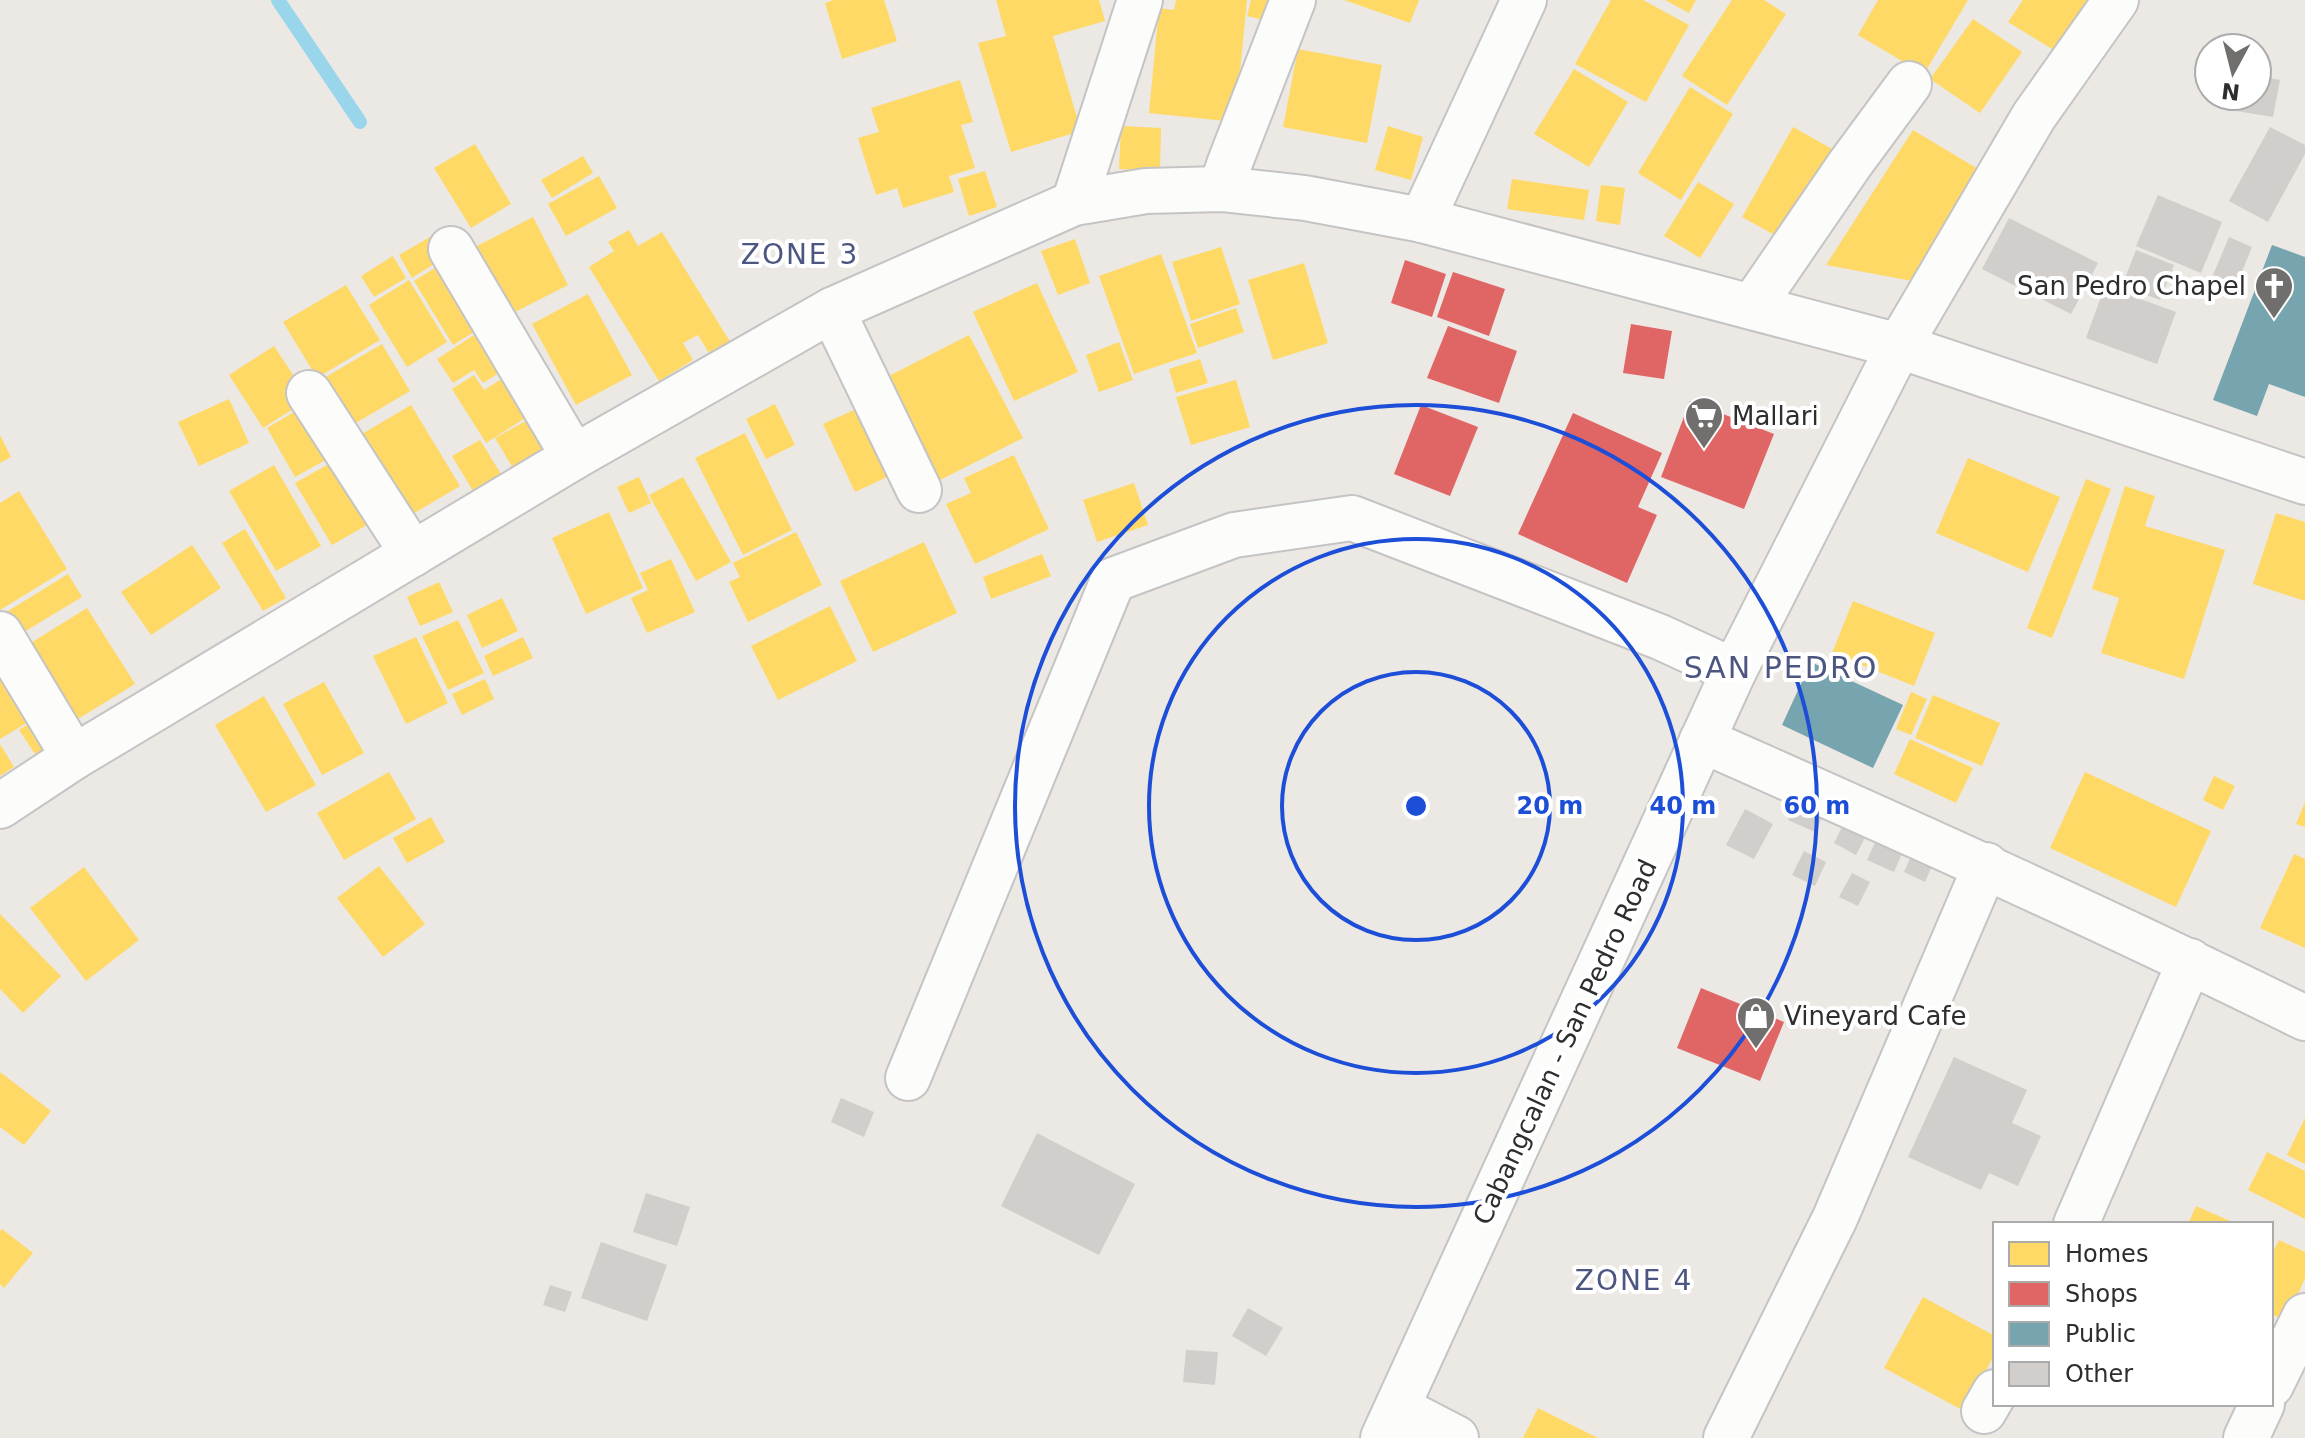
<svg xmlns="http://www.w3.org/2000/svg" width="2305" height="1438" font-family="'DejaVu Sans',sans-serif">
<style>
.homes{fill:#ffd966}
.shops{fill:#e06666}
.public{fill:#76a5af}
.lines{fill:none;stroke-linecap:round;stroke-linejoin:round}
.stream{stroke:#99d6ec;stroke-width:14}
.building{fill:#d1cecb}
.minor-casing{stroke:#c5c4c5;stroke-width:48}
.tertiary-casing{stroke:#c5c4c5;stroke-width:48}
.minor{stroke:#fcfcfb;stroke-width:44}
.tertiary{stroke:#fcfcfb;stroke-width:44}
.ring{fill:none;stroke:#1d4ed8;stroke-width:4}
.labels{text-anchor:middle;dominant-baseline:central;stroke-width:8;stroke-linejoin:round;paint-order:stroke}
.poi-label{font-size:26px;fill:#2e2e2e;stroke:#fff;text-anchor:start}
.street-label{font-size:26px;fill:#2e2e2e;stroke:#fff}
.neighbourhood-label{font-size:28px;letter-spacing:2px;fill:#4d5680;stroke:#fff}
.quarter-label{font-size:30px;letter-spacing:2px;fill:#4d5680;stroke:#fff}
.centre{fill:#1d4ed8;stroke:#fff;stroke-width:4}
.ring-label{font-size:24px;text-anchor:middle;font-weight:bold;fill:#1d4ed8;stroke:#fff;stroke-width:8;stroke-linejoin:round;paint-order:stroke}
</style>
<rect width="100%" height="100%" fill="#ece8e4"/>
<g class="homes">
<path d="M 833,0 L 884,0 L 897,41 L 842,59 L 825,3 Z"/>
<path d="M 996,0 L 1099,0 L 1105,21 L 1053,36 L 1081,131 L 1011,152 L 978,43 L 1006,36 Z"/>
<path d="M 1176,0 L 1247,0 L 1235,122 L 1149,113 L 1159,8 L 1174,10 Z"/>
<path d="M 1251,0 L 1285,0 L 1280,24 L 1247,16 Z"/>
<path d="M 1344,0 L 1419,0 L 1410,23 Z"/>
<path d="M 1611,0 L 1643,0 L 1689,25 L 1646,102 L 1575,64 Z"/>
<path d="M 1665,0 L 1696,0 L 1689,13 Z"/>
<path d="M 1732,0 L 1764,0 L 1786,14 L 1727,105 L 1682,76 Z"/>
<path d="M 1878,0 L 1968,0 L 1924,74 L 1858,35 Z"/>
<path d="M 2023,0 L 2089,0 L 2057,52 L 2008,22 Z"/>
<path d="M 1973,19 L 2022,52 L 1980,113 L 1930,79 Z"/>
<path d="M 1298,49 L 1382,65 L 1367,143 L 1283,127 Z"/>
<path d="M 1574,69 L 1628,102 L 1589,167 L 1534,134 Z"/>
<path d="M 960,80 L 973,122 L 961,125 L 975,168 L 949,176 L 954,192 L 903,208 L 897,188 L 876,195 L 858,138 L 879,132 L 871,108 Z"/>
<path d="M 1690,87 L 1733,114 L 1681,200 L 1638,173 Z"/>
<path d="M 1121,126 L 1161,128 L 1160,171 L 1119,169 Z"/>
<path d="M 1388,126 L 1423,137 L 1411,180 L 1375,170 Z"/>
<path d="M 1793,127 L 1841,154 L 1791,244 L 1742,217 Z"/>
<path d="M 1913,130 L 1988,175 L 1923,283 L 1826,265 Z"/>
<path d="M 475,144 L 511,204 L 471,228 L 434,168 Z"/>
<path d="M 583,156 L 593,173 L 552,198 L 541,180 Z"/>
<path d="M 985,171 L 997,207 L 969,216 L 958,179 Z"/>
<path d="M 599,176 L 617,208 L 566,236 L 548,204 Z"/>
<path d="M 1512,179 L 1589,190 L 1584,220 L 1507,209 Z"/>
<path d="M 1698,182 L 1734,204 L 1700,258 L 1664,236 Z"/>
<path d="M 1601,185 L 1625,188 L 1620,225 L 1596,221 Z"/>
<path d="M 533,217 L 568,285 L 513,313 L 477,246 Z"/>
<path d="M 629,230 L 638,246 L 662,232 L 734,348 L 713,360 L 698,335 L 683,343 L 693,360 L 659,381 L 589,267 L 614,251 L 608,242 Z"/>
<path d="M 435,234 L 448,255 L 412,278 L 399,255 Z"/>
<path d="M 1075,239 L 1090,283 L 1058,295 L 1041,251 Z"/>
<path d="M 1221,247 L 1240,304 L 1191,321 L 1172,262 Z"/>
<path d="M 1161,254 L 1197,353 L 1134,374 L 1099,276 Z"/>
<path d="M 393,256 L 406,278 L 374,297 L 361,276 Z"/>
<path d="M 451,258 L 490,322 L 453,345 L 414,281 Z"/>
<path d="M 1304,263 L 1328,343 L 1273,360 L 1248,280 Z"/>
<path d="M 409,280 L 447,342 L 407,367 L 369,305 Z"/>
<path d="M 1037,283 L 1078,372 L 1014,401 L 973,312 Z"/>
<path d="M 346,285 L 380,340 L 317,378 L 283,322 Z"/>
<path d="M 588,294 L 632,375 L 576,405 L 532,324 Z"/>
<path d="M 1236,308 L 1244,332 L 1198,348 L 1190,324 Z"/>
<path d="M 488,326 L 513,364 L 483,383 L 474,370 L 453,383 L 437,359 Z"/>
<path d="M 969,335 L 1023,438 L 938,481 L 885,378 Z"/>
<path d="M 1119,342 L 1133,380 L 1099,392 L 1086,355 Z"/>
<path d="M 382,344 L 410,391 L 349,427 L 319,381 Z"/>
<path d="M 274,346 L 309,399 L 263,428 L 229,375 Z"/>
<path d="M 1200,359 L 1208,383 L 1176,393 L 1169,369 Z"/>
<path d="M 516,370 L 541,408 L 486,443 L 452,389 L 474,375 L 484,390 Z"/>
<path d="M 1236,380 L 1250,427 L 1191,445 L 1176,397 Z"/>
<path d="M 229,399 L 249,443 L 199,466 L 178,422 Z"/>
<path d="M 311,402 L 340,452 L 295,477 L 267,428 Z"/>
<path d="M 775,404 L 795,445 L 766,459 L 746,419 Z"/>
<path d="M 867,404 L 900,471 L 855,492 L 823,424 Z"/>
<path d="M 411,405 L 460,486 L 411,515 L 362,434 Z"/>
<path d="M 540,413 L 558,443 L 513,468 L 495,438 Z"/>
<path d="M 745,433 L 792,530 L 743,555 L 695,458 Z"/>
<path d="M 0,435 L 11,457 L 0,463 Z"/>
<path d="M 480,440 L 501,474 L 473,491 L 452,456 Z"/>
<path d="M 1014,455 L 1049,529 L 975,564 L 946,504 L 971,493 L 964,478 Z"/>
<path d="M 343,456 L 379,518 L 332,545 L 295,483 Z"/>
<path d="M 1968,458 L 2060,497 L 2028,572 L 1936,533 Z"/>
<path d="M 274,465 L 321,546 L 276,571 L 229,491 Z"/>
<path d="M 639,477 L 651,503 L 629,513 L 617,487 Z"/>
<path d="M 683,477 L 731,562 L 696,581 L 649,495 Z"/>
<path d="M 2086,479 L 2111,489 L 2052,638 L 2027,628 Z"/>
<path d="M 1134,483 L 1148,525 L 1097,542 L 1083,500 Z"/>
<path d="M 2125,486 L 2155,496 L 2145,526 L 2225,550 L 2184,679 L 2101,653 L 2119,598 L 2092,589 Z"/>
<path d="M 19,491 L 67,569 L 0,610 L 0,503 Z"/>
<path d="M 609,512 L 643,588 L 586,614 L 552,538 Z"/>
<path d="M 2276,513 L 2305,522 L 2305,601 L 2253,584 Z"/>
<path d="M 245,529 L 286,598 L 263,611 L 222,543 Z"/>
<path d="M 796,532 L 822,585 L 748,622 L 729,582 L 740,577 L 733,563 Z"/>
<path d="M 924,542 L 957,613 L 873,652 L 840,581 Z"/>
<path d="M 192,545 L 221,588 L 151,635 L 121,592 Z"/>
<path d="M 1042,554 L 1051,576 L 991,599 L 983,577 Z"/>
<path d="M 671,559 L 695,612 L 647,633 L 631,598 L 648,590 L 640,573 Z"/>
<path d="M 68,574 L 82,597 L 14,638 L 0,616 Z"/>
<path d="M 439,582 L 453,612 L 420,626 L 407,597 Z"/>
<path d="M 502,598 L 518,631 L 482,648 L 467,615 Z"/>
<path d="M 1853,601 L 1935,633 L 1914,686 L 1832,653 Z"/>
<path d="M 830,606 L 857,661 L 778,700 L 751,646 Z"/>
<path d="M 87,608 L 135,684 L 68,725 L 21,649 Z"/>
<path d="M 458,620 L 484,673 L 448,690 L 422,636 Z"/>
<path d="M 416,637 L 448,703 L 406,724 L 373,656 Z"/>
<path d="M 523,637 L 533,658 L 493,676 L 484,656 Z"/>
<path d="M 0,665 L 33,719 L 0,739 Z"/>
<path d="M 485,679 L 494,699 L 462,715 L 452,694 Z"/>
<path d="M 324,682 L 364,753 L 322,775 L 283,704 Z"/>
<path d="M 1911,692 L 1927,699 L 1911,735 L 1896,729 Z"/>
<path d="M 1933,695 L 2000,723 L 1982,766 L 1915,738 Z"/>
<path d="M 264,696 L 316,785 L 266,812 L 215,725 Z"/>
<path d="M 39,717 L 59,746 L 39,760 L 19,730 Z"/>
<path d="M 1910,739 L 1973,768 L 1956,803 L 1894,774 Z"/>
<path d="M 0,744 L 14,767 L 0,776 Z"/>
<path d="M 389,772 L 416,819 L 344,860 L 317,813 Z"/>
<path d="M 2085,772 L 2211,831 L 2176,907 L 2050,848 Z"/>
<path d="M 2214,776 L 2235,786 L 2223,810 L 2203,800 Z"/>
<path d="M 2305,802 L 2305,827 L 2296,824 Z"/>
<path d="M 431,817 L 445,842 L 407,863 L 393,838 Z"/>
<path d="M 2294,854 L 2305,859 L 2305,948 L 2260,928 Z"/>
<path d="M 379,866 L 425,924 L 383,957 L 337,898 Z"/>
<path d="M 84,867 L 139,940 L 86,981 L 30,908 Z"/>
<path d="M 0,914 L 61,976 L 23,1013 L 0,989 Z"/>
<path d="M 0,1072 L 51,1111 L 24,1145 L 0,1127 Z"/>
<path d="M 2305,1118 L 2305,1164 L 2287,1155 Z"/>
<path d="M 2267,1152 L 2305,1171 L 2305,1219 L 2248,1190 Z"/>
<path d="M 2196,1206 L 2237,1224 L 2188,1224 Z"/>
<path d="M 2,1229 L 33,1253 L 4,1288 L 0,1284 L 0,1231 Z"/>
<path d="M 2279,1240 L 2305,1252 L 2305,1278 L 2286,1321 L 2271,1314 L 2271,1256 Z"/>
<path d="M 1923,1297 L 1995,1336 L 1995,1354 L 1964,1411 L 1884,1368 Z"/>
<path d="M 1538,1408 L 1598,1438 L 1523,1438 Z"/>
</g>
<g class="shops">
<path d="M 1405,260 L 1446,274 L 1432,317 L 1391,303 Z"/>
<path d="M 1453,272 L 1505,289 L 1489,336 L 1437,317 Z"/>
<path d="M 1631,324 L 1672,331 L 1664,379 L 1623,373 Z"/>
<path d="M 1448,326 L 1517,351 L 1499,403 L 1427,378 Z"/>
<path d="M 1690,401 L 1774,434 L 1744,509 L 1661,477 Z"/>
<path d="M 1421,405 L 1478,427 L 1450,496 L 1394,474 Z"/>
<path d="M 1573,413 L 1662,453 L 1638,507 L 1657,515 L 1627,583 L 1518,534 Z"/>
<path d="M 1701,988 L 1784,1022 L 1760,1081 L 1677,1048 Z"/>
</g>
<g class="public">
<path d="M 2272,245 L 2305,257 L 2305,397 L 2269,384 L 2257,416 L 2213,400 Z"/>
<path d="M 1811,662 L 1903,705 L 1873,768 L 1782,725 Z"/>
</g>
<g class="lines">
<path class="stream" d="M 278,0 L 360,122"/>
</g>
<g class="building">
<path d="M 2257,76 L 2280,80 L 2273,117 L 2230,110 L 2232,96 L 2257,96 Z"/>
<path d="M 2270,127 L 2305,145 L 2305,154 L 2268,222 L 2229,201 Z"/>
<path d="M 2158,195 L 2222,222 L 2201,273 L 2136,246 Z"/>
<path d="M 2009,218 L 2098,263 L 2071,314 L 1982,269 Z"/>
<path d="M 2229,237 L 2252,247 L 2236,286 L 2213,275 Z"/>
<path d="M 2136,250 L 2174,265 L 2160,300 L 2122,286 Z"/>
<path d="M 2105,286 L 2176,312 L 2157,364 L 2086,338 Z"/>
<path d="M 1799,797 L 1826,809 L 1815,832 L 1788,820 Z"/>
<path d="M 1745,809 L 1773,824 L 1754,859 L 1726,845 Z"/>
<path d="M 1845,821 L 1868,832 L 1856,855 L 1834,843 Z"/>
<path d="M 1878,836 L 1904,849 L 1894,872 L 1867,860 Z"/>
<path d="M 1804,851 L 1826,862 L 1815,886 L 1792,875 Z"/>
<path d="M 1913,852 L 1934,861 L 1925,882 L 1904,872 Z"/>
<path d="M 1852,873 L 1870,882 L 1858,906 L 1839,897 Z"/>
<path d="M 1954,1057 L 2027,1090 L 2012,1123 L 2041,1136 L 2018,1186 L 1989,1173 L 1981,1190 L 1908,1157 Z"/>
<path d="M 841,1098 L 874,1112 L 864,1137 L 831,1122 Z"/>
<path d="M 1037,1133 L 1135,1184 L 1099,1255 L 1001,1206 Z"/>
<path d="M 646,1193 L 690,1207 L 677,1246 L 633,1232 Z"/>
<path d="M 601,1242 L 667,1265 L 647,1321 L 581,1298 Z"/>
<path d="M 550,1285 L 572,1292 L 565,1312 L 543,1305 Z"/>
<path d="M 1248,1308 L 1283,1328 L 1266,1356 L 1232,1336 Z"/>
<path d="M 1186,1350 L 1218,1352 L 1215,1385 L 1183,1382 Z"/>
</g>
<g class="lines">
<g class="minor-casing">
<g id="minor">
<path d="M 1221,189 L 1229,165 L 1293,0"/>
<path d="M 1074,203 L 1140,0"/>
<path d="M 1422,220 L 1524,0"/>
<path d="M 451,249 L 574,457"/>
<path d="M 1752,307 L 1850,164 L 1909,84"/>
<path d="M 832,310 L 919,490"/>
<path d="M 309,393 L 413,554"/>
<path d="M 0,634 L 74,757"/>
<path d="M 1702,740 C 1905,830 2106,920 2305,1018"/>
<path d="M 0,806 L 74,757 L 574,457 L 832,310 L 1074,203 L 1146,191 L 1221,189 L 1305,198 L 1422,220 L 1899,346 L 2034,116 L 2116,0"/>
<path d="M 908,1078 L 1113,580 L 1234,535 L 1352,518 L 1660,637 L 1734,671"/>
<path d="M 2076,1224 L 2190,961"/>
<path d="M 2271,1385 L 2305,1316"/>
<path d="M 1398,1408 L 1456,1438"/>
<path d="M 1984,1411 L 1995,1392"/>
<path d="M 1726,1438 L 1835,1218 L 1986,865"/>
<path d="M 2246,1438 L 2262,1404"/>
</g>
</g>
<g class="tertiary-casing">
<path id="tertiary" d="M 1383,1438 L 1734,671 L 1899,346 L 2305,482"/>
</g>
<use href="#minor" class="minor"/>
<use href="#tertiary" class="tertiary"/>
</g>
<g class="ring">
<circle cx="1416" cy="806" r="134"/>
<circle cx="1416" cy="806" r="267"/>
<circle cx="1416" cy="806" r="401"/>
</g>
<defs>
<g id="church-pin" transform="scale(2)"><path d="M0 17L-7.5 6A9.5 9.5 0 1 1 7.5 6Z" fill="#706f6e" stroke="#fff"/><path d="M-1.2-6h2.4v3.5h3.3v2.4h-3.3V6h-2.4V-.1h-3.3v-2.4h3.3Z" fill="#fff"/></g>
<g id="supermarket-pin" transform="scale(2)"><path d="M0 17L-7.5 6A9.5 9.5 0 1 1 7.5 6Z" fill="#706f6e" stroke="#fff"/><path d="M-6-5.5h2.5l.6 2H6L4.5 2H-2.5L-4.4-4H-6ZM-1.5 3.2a1.3 1.3 0 1 0 .1 0ZM3 3.2a1.3 1.3 0 1 0 .1 0Z" fill="#fff"/></g>
<g id="shop-pin" transform="scale(2)"><path d="M0 17L-7.5 6A9.5 9.5 0 1 1 7.5 6Z" fill="#706f6e" stroke="#fff"/><path d="M-5-2.5h2.3a2.7 3.5 0 0 1 5.4 0H5L5.5 6h-11ZM-1.5-2.5h3a1.5 2.3 0 0 0-3 0Z" fill="#fff"/></g>
</defs>
<g fill-rule="evenodd">
<use href="#church-pin" x="2274" y="286"/>
<use href="#supermarket-pin" x="1704" y="416"/>
<use href="#shop-pin" x="1756" y="1016"/>
</g>
<g class="labels">
<g class="poi-label">
<text x="2246" y="286" text-anchor="end">San Pedro Chapel</text>
<text x="1732" y="416">Mallari</text>
<text x="1784" y="1016">Vineyard Cafe</text>
</g>
<g class="street-label">
<text transform="translate(1565 1042) rotate(-65)">Cabangcalan - San Pedro Road</text>
</g>
<g class="neighbourhood-label">
<text x="800" y="254">ZONE 3</text>
<text x="1634" y="1280">ZONE 4</text>
</g>
<g class="quarter-label">
<text x="1781" y="667">SAN PEDRO</text>
</g>
</g>
<circle cx="1416" cy="806" r="12" class="centre"/>
<g class="ring-label">
<text x="1550" y="814">20 m</text>
<text x="1683" y="814">40 m</text>
<text x="1817" y="814">60 m</text>
</g>
<rect x="1993" y="1222" width="280" height="184" fill="#ffffff" stroke="#ababab" stroke-width="2"/>
<rect x="2009" y="1242" width="40" height="24" fill="#ffd966" stroke="#ababab" stroke-width="2"/>
<text x="2065" y="1262" font-size="24" fill="#2e2e2e">Homes</text>
<rect x="2009" y="1282" width="40" height="24" fill="#e06666" stroke="#ababab" stroke-width="2"/>
<text x="2065" y="1302" font-size="24" fill="#2e2e2e">Shops</text>
<rect x="2009" y="1322" width="40" height="24" fill="#76a5af" stroke="#ababab" stroke-width="2"/>
<text x="2065" y="1342" font-size="24" fill="#2e2e2e">Public</text>
<rect x="2009" y="1362" width="40" height="24" fill="#d1cecb" stroke="#ababab" stroke-width="2"/>
<text x="2065" y="1382" font-size="24" fill="#2e2e2e">Other</text>
<g transform="translate(2233 72) rotate(187)"><circle r="38" fill="#ffffff" stroke="#ababab" stroke-width="2"/>
<path d="M0-6L14 30L0 20L-14 30Z" fill="#706f6e"/>
<text y="-12" font-size="22" font-weight="bold" text-anchor="middle" fill="#2e2e2e">N</text>
</g>
</svg>
